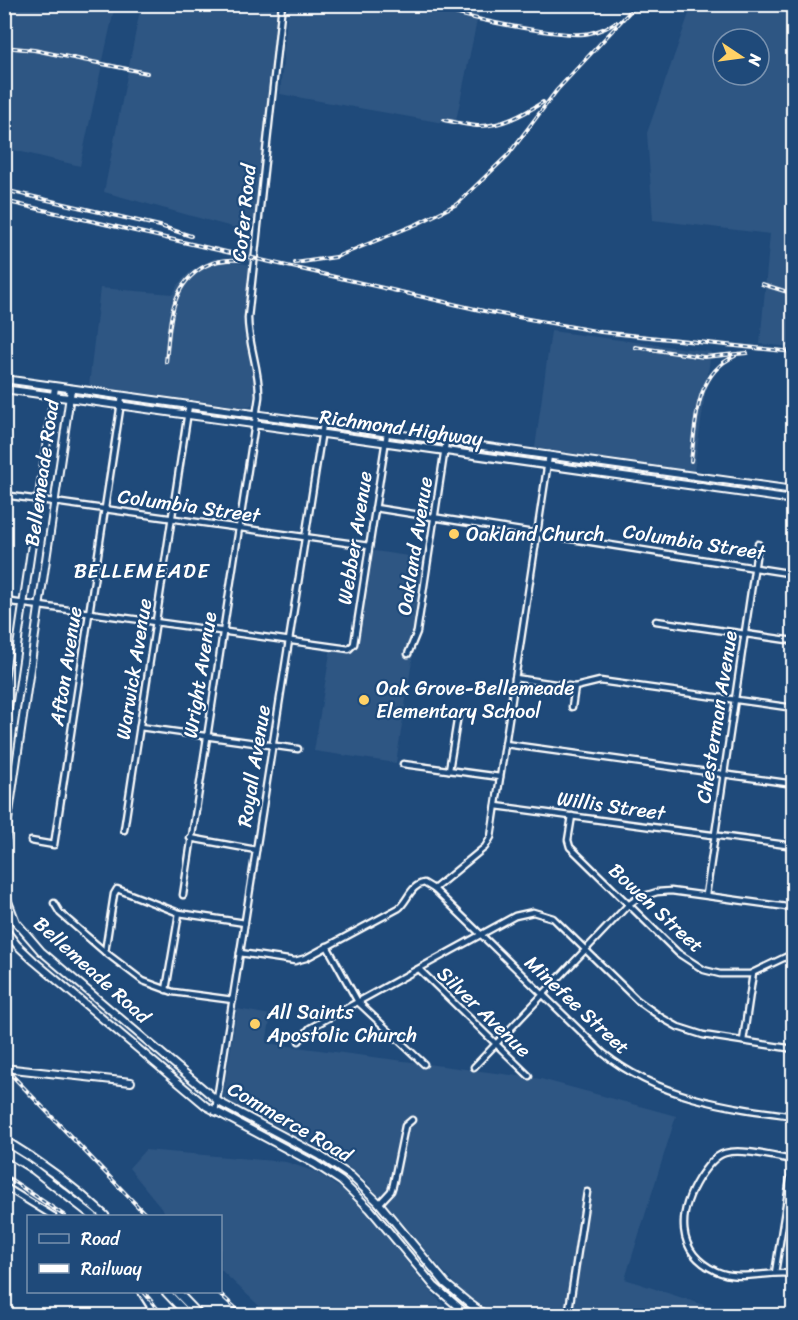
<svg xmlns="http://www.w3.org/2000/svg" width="798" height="1320" font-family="Sriracha,sans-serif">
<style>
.built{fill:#2e5683;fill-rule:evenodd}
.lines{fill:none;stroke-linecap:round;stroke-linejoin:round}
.minor-casing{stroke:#fff;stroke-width:9}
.major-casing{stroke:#fff;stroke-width:10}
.highway-casing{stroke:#fff;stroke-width:11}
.minor{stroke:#1f4a7a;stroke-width:4.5}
.major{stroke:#1f4a7a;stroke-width:6}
.highway{stroke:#1f4a7a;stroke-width:7}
.rail-casing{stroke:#fff;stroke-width:4}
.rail{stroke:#1f4a7a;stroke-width:1.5;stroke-dasharray:4.5;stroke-linecap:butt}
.poi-dot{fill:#ffd166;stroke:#1f4a7a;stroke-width:2}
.labels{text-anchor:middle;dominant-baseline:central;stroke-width:4.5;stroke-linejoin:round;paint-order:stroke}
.street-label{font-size:20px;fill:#fff;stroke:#1f4a7a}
.poi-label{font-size:20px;fill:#fff;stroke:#1f4a7a;text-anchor:start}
.neighbourhood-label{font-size:21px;letter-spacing:1.5px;fill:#fff;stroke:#1f4a7a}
</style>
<rect width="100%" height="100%" fill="#1f4a7a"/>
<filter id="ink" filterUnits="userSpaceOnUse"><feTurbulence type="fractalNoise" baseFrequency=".0167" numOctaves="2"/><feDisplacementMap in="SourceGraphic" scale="12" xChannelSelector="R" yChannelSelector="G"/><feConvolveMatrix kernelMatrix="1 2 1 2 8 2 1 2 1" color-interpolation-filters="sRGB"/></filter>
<g filter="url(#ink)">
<g class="built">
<path d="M 5,4 L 115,5 L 80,166 L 5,148 Z"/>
<path d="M 470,4 L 473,10 L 479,11 L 455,125 L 280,94 L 288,5 Z"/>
<path d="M 141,5 L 278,5 L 254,233 L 104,192 Z"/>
<path d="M 692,5 L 793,5 L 793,347 L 760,344 L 770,234 L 653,220 L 647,133 ZM 723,39 L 759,39 L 759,75 L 723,75 Z"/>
<path d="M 215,258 L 250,265 L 244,333 L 256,387 L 252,405 L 246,407 L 89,386 L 100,288 L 173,294 L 178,284 L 191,271 Z"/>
<path d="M 551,331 L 711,352 L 694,471 L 535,448 Z"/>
<path d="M 368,550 L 428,559 L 396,763 L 314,751 L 331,647 L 352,648 Z"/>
<path d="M 237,1009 L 271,1015 L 266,1043 L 541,1079 L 676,1116 L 625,1279 L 731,1314 L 741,1315 L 496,1315 L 486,1310 L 464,1295 L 366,1181 L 336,1157 L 223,1098 Z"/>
<path d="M 145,1150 L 286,1162 L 316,1172 L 356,1199 L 426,1286 L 447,1309 L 457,1315 L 269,1315 L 221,1270 L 220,1216 L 168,1216 L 129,1168 Z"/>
</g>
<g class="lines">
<g class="minor-casing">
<g id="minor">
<path d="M 4,495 L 369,546"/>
<path d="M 375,508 L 794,574"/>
<path d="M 4,601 L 349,649 L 354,644 L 387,433"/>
<path d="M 656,621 L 794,641"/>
<path d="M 408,654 L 417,632 L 446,441"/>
<path d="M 515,678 L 575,687 L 600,681 L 794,708"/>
<path d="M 572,707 L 575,687"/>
<path d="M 140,727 L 298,749"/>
<path d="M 505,744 L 794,784"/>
<path d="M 403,764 L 500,777"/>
<path d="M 449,770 L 458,715"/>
<path d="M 496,806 L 794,846"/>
<path d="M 572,816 L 568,840 L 570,847 L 678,953 L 704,970 L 720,974 L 750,974 L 794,953"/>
<path d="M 124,830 L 189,405"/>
<path d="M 190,838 L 256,850"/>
<path d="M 31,841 L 54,845 L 122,396"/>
<path d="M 434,889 L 485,847 L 491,837 L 549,455"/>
<path d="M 183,895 L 259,397 C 260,370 248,345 248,318 L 282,4"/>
<path d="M 706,895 L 758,544"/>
<path d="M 54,903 L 60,913 L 105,952 L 143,981 L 173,992 L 233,1000"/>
<path d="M 327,946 L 358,1002 L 424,1064"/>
<path d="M 105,952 L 114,894 L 117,889 L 179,913 L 245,923"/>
<path d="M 240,953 L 295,961 L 306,958 L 399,908 C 408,900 411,885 424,883 L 434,889 L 603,1053 C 658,1098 726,1107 794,1116"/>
<path d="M 419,969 L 529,1076"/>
<path d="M 166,990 L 179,913"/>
<path d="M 299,1041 L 310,1028 L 515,916 L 533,912 L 553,918 L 637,1000 L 662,1018 L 678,1027 L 703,1035 L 794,1049"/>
<path d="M 743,1041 L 753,973"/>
<path d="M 474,1067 L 628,905 L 638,898 L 657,892 L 671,891 L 794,908"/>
<path d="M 215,1112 L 323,424"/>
<path d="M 793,1160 C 774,1157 742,1148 725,1153 C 714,1156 705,1169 699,1178 C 678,1212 675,1252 716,1271 C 740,1282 769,1270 794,1274"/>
<path d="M 4,1186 L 53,1216"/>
<path d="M 379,1204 L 391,1191 L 393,1185 L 405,1126 L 412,1120"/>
<path d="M 775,1273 L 794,1155"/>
<path d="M 141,1292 L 156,1316"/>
<path d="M 568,1316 L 587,1192"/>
</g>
</g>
<g class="major-casing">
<g id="major">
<path d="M 4,379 L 794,490"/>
<path d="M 4,389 L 794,500"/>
<path d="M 4,735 L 55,387"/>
<path d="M 4,847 L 71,389"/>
<path d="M 4,891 L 16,922 L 41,951 L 219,1102 L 319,1155 L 351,1176 L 378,1202 L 446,1284 L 469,1303 L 487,1316"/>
<path d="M 4,928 L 17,945 L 34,961 L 206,1106 L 315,1164 L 341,1181 L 370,1209 L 434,1286 L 469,1316"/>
<path d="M 4,1068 L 131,1082"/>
</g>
</g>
<g class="highway-casing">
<g id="highway">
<path d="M 4,1140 C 41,1162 74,1187 105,1216"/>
<path d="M 4,1151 L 33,1169 L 93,1216"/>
<path d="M 166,1292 L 189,1316"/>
<path d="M 177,1292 L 200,1316"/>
</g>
</g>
<use href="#minor" class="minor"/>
<use href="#major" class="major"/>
<use href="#highway" class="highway"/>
<g class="rail-casing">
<g id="rail">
<path d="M 430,4 C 453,17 566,39 590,33 C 599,31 609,27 616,22"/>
<path d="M 4,47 L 34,50 L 147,73"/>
<path d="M 444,120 C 455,122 466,125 477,126 C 501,127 524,114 543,102"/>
<path d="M 4,190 L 160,226 L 191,236"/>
<path d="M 4,201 L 484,311 L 601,332 L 794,352"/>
<path d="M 295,263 L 336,257 L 417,224 L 457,204 L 508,155 L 557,90 L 637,4"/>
<path d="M 762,284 L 794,294"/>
<path d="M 635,347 L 704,357 L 747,353"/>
<path d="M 166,362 C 170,326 168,286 205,266 C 216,260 228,259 241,260"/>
<path d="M 691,461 C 696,424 694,374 735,356"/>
<path d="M 4,1067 L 147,1216"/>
<path d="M 4,1175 L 65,1216"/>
<path d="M 144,1292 L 163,1316"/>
<path d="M 218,1292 L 244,1316"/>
</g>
</g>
<use href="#rail" class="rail"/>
</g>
</g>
<g class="poi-dot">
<circle cx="454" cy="534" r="6"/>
<circle cx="364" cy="700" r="6"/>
<circle cx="255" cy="1024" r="6"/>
</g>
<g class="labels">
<g class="street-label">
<text transform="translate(244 213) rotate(-84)">Cofer Road</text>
<text transform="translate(401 428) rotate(8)">Richmond Highway</text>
<text transform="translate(42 473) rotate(-82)">Bellemeade Road</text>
<text transform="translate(189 506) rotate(8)">Columbia Street</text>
<text transform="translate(355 538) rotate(-81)">Webber Avenue</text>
<text transform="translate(694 542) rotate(9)">Columbia Street</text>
<text transform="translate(415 546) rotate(-81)">Oakland Avenue</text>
<text transform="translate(66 666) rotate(-81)">Afton Avenue</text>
<text transform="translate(134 669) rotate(-81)">Warwick Avenue</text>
<text transform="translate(200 675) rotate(-81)">Wright Avenue</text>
<text transform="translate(717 717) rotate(-81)">Chesterman Avenue</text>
<text transform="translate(254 766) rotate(-81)">Royall Avenue</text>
<text transform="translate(611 806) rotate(8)">Willis Street</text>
<text transform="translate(656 908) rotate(43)">Bowen Street</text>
<text transform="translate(92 970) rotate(42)">Bellemeade Road</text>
<text transform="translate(577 1005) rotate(43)">Minefee Street</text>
<text transform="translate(484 1012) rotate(44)">Silver Avenue</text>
<text transform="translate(290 1122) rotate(30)">Commerce Road</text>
</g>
<g class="poi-label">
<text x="466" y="534">Oakland Church</text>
<text x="376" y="688">Oak Grove-Bellemeade<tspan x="376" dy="23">Elementary School</tspan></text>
<text x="267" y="1012">All Saints<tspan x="267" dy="23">Apostolic Church</tspan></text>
</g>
<g class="neighbourhood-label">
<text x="142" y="571">BELLEMEADE</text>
</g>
</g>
<rect width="798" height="1320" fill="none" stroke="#1f4a7a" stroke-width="24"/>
<rect x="12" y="12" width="774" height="1296" fill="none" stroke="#fff" stroke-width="2" filter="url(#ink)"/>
<rect x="27" y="1215" width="195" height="78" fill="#1f4a7a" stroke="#7992af" stroke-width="1.5"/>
<rect x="39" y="1234" width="30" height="9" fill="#1f4a7a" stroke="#7992af" stroke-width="1.5"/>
<text x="81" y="1245" font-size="18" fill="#ffffff">Road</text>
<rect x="39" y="1264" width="30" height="9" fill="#ffffff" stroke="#7992af" stroke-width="1.5"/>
<text x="81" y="1275" font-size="18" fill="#ffffff">Railway</text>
<g transform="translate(741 57) rotate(103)"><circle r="28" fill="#1f4a7a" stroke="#7992af" stroke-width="1.5"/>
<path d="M0-4.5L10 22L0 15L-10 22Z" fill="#ffd166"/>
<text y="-9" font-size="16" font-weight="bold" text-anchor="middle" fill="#ffffff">N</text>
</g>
</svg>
